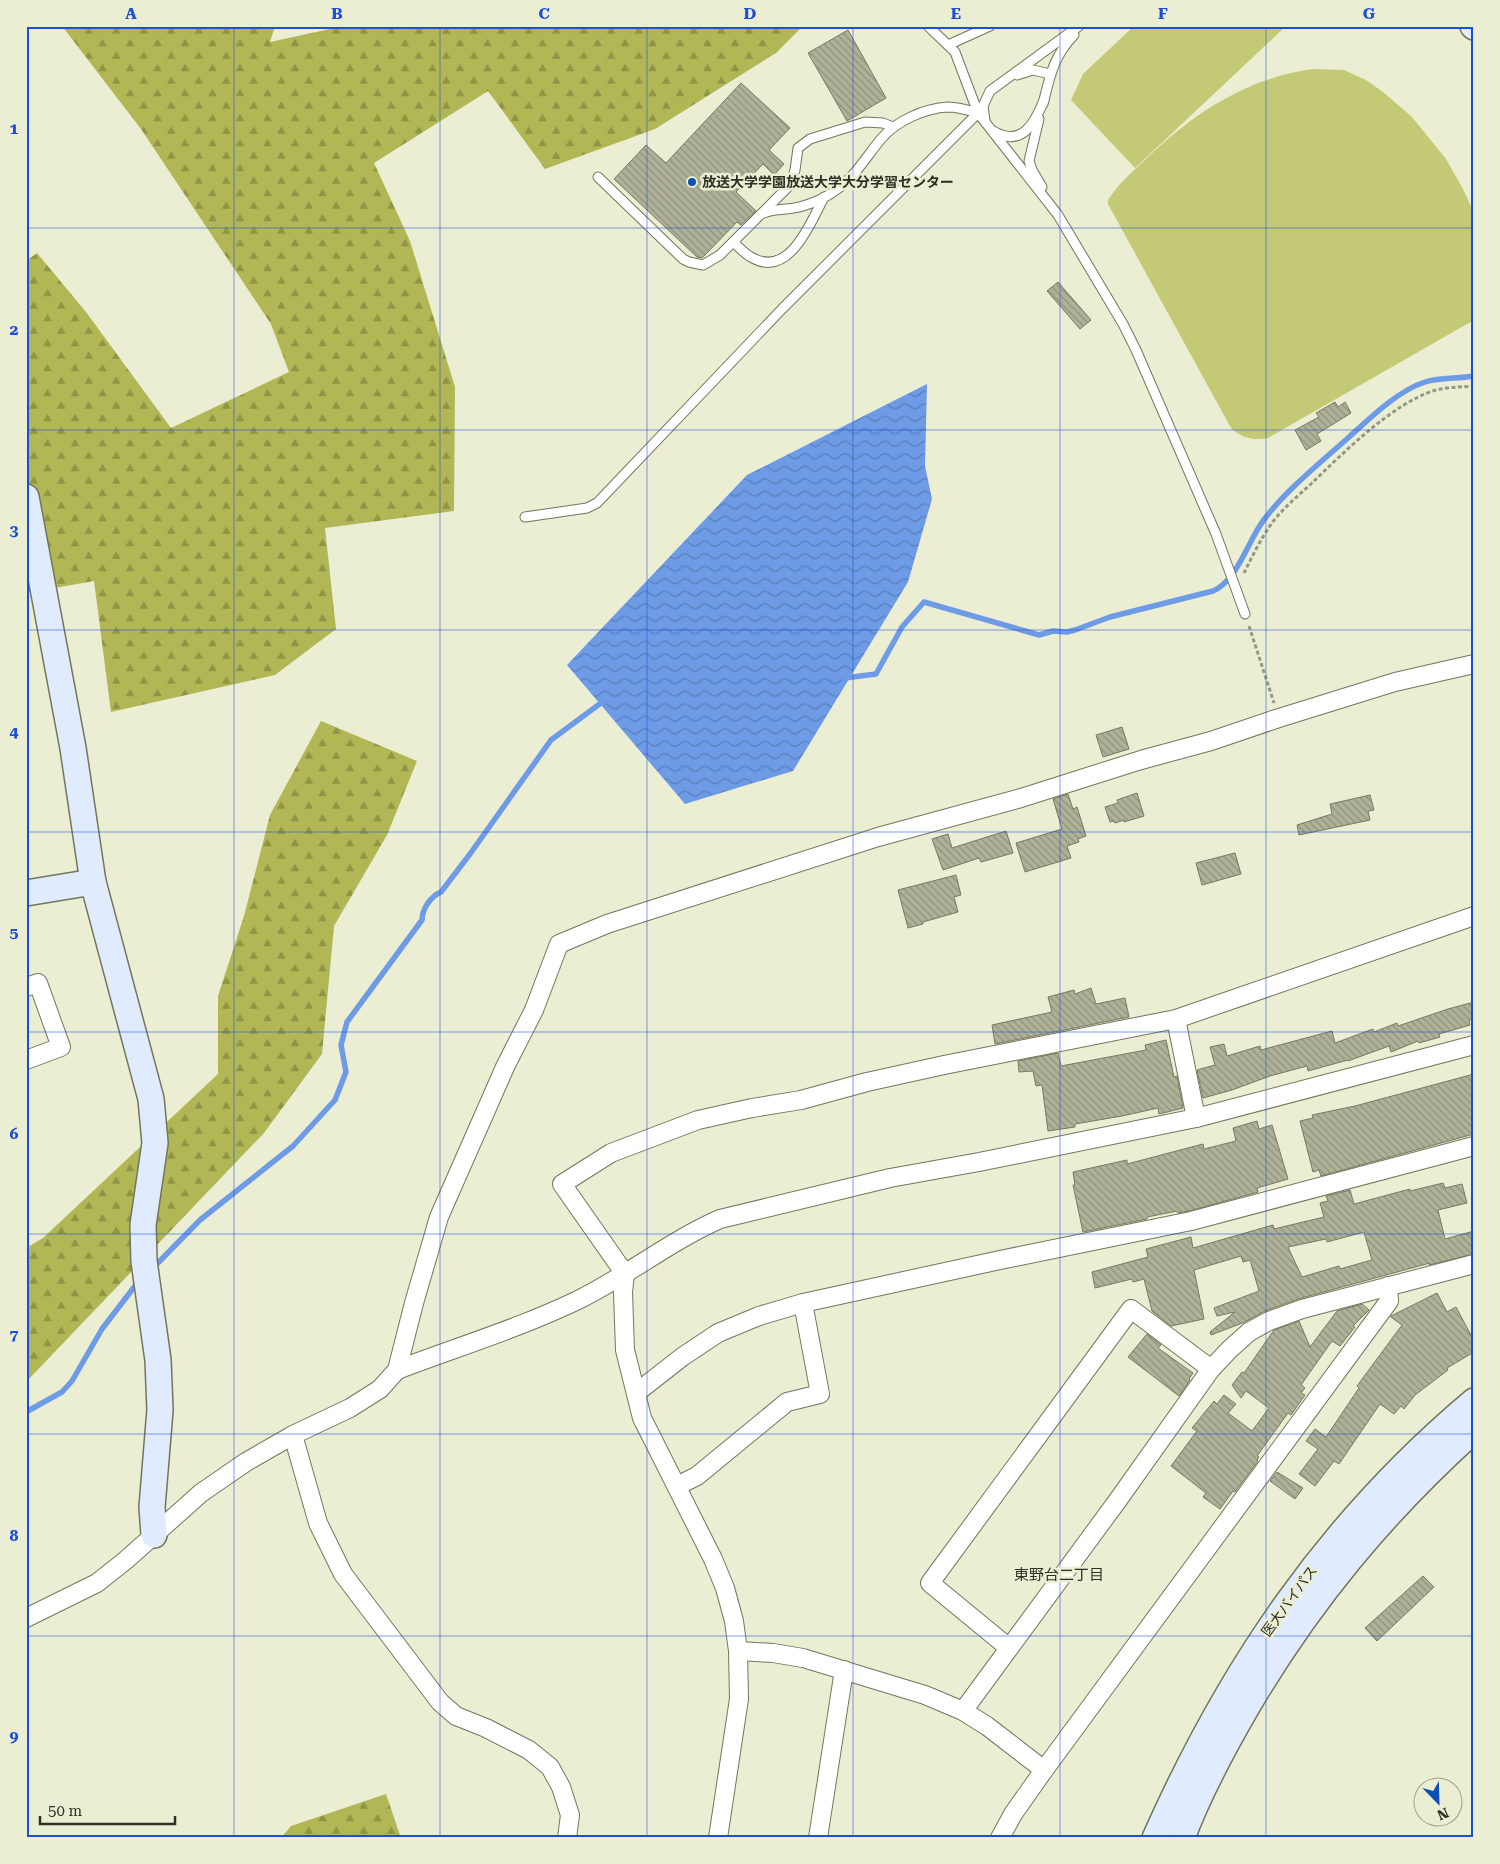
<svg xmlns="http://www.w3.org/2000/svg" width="1500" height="1864" font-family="'Roboto Serif','Noto Sans JP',serif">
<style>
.green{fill:#c3c975}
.forest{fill:url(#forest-firs)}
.water{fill:url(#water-waves)}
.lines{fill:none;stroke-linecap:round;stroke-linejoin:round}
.stream{stroke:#6e9be6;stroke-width:5.5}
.building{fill:url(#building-back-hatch);stroke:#777961;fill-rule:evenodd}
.lane-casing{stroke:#73765d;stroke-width:11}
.street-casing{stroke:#73765d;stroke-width:20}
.secondary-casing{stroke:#73765d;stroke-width:28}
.path{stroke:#969884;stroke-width:3;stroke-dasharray:4 2.5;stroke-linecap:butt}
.lane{stroke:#fff;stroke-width:9}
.street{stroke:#fff;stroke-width:18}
.secondary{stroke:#e0ecfe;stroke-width:25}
.grid{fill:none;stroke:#1d4ed8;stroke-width:1;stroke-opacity:0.55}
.poi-dot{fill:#0e4eb9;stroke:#ebeed2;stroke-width:2}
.labels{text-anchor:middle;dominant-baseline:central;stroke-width:5;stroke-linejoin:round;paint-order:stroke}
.poi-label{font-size:14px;font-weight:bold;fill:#2e2f25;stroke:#ebeed2;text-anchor:start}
.street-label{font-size:14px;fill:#2e2f25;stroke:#ebeed2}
.neighbourhood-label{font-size:15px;fill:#2e2f25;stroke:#ebeed2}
.neatline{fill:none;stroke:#1d4ed8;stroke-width:2}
.grid-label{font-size:16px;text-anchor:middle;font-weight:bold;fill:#1d4ed8}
</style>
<defs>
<pattern id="forest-firs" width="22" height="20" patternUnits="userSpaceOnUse" patternTransform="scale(1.25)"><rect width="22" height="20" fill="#b1b755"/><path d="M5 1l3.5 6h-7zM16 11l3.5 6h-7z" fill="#909546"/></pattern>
<pattern id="water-waves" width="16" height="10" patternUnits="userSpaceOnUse" patternTransform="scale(1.25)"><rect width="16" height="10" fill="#6e9be6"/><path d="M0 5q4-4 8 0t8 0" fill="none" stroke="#5b7fba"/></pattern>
<pattern id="building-back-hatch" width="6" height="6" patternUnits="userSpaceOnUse" patternTransform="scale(1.25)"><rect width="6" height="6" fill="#afb298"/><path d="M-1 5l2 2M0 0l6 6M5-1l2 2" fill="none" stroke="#8f917c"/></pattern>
</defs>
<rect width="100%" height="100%" fill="#ebeed2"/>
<g class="green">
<path d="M 1134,26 L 1286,26 L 1135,168 L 1071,100 L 1083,74 Z"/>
<path d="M 1313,69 L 1344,70 L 1366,80 L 1383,92 L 1412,117 L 1446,159 L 1463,189 L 1474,213 L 1474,320 L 1268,438 C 1255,441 1241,438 1231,428 L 1108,204 L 1108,200 C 1118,184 1133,171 1147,158 C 1194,113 1247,78 1313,69 Z"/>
</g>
<g class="forest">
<path d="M 62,26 L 275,26 L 270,42 L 344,26 L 803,26 L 776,53 L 655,129 L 545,169 L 488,91 L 374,163 L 410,241 L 455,387 L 454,511 L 325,528 L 336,629 L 275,675 L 111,712 L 94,581 L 26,593 L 26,261 L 37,253 L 86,312 L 171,428 L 289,372 L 271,324 L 141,129 Z"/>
<path d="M 321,721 L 417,761 L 387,835 L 334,926 L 322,1054 L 264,1133 L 26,1382 L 26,1248 L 43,1238 L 218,1074 L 218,996 L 244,916 L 270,815 Z"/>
<path d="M 386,1794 L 401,1838 L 281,1838 L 291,1826 Z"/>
</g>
<path class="water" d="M 927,384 L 925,466 L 932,499 L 908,582 L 793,771 L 685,804 L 567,665 L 747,475 Z"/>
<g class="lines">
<g class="stream">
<path d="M 845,678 L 876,674 L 902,627 L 924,602 L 1039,635 L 1053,631 L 1067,632 L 1075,630 L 1110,617 L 1213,591 C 1237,581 1248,541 1263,521 C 1284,492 1321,462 1348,438 C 1369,419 1397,391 1425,382 C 1441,377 1457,379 1474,376"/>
<path d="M 152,1269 L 200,1220 L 293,1146 L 335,1100 L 346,1072 L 341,1045 L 347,1022 L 422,920 C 422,909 431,896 441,892 L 470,854 L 551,740 L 605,700"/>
<path d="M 26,1412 L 62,1392 L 72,1381 L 102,1329 L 138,1282"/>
</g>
</g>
<g class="building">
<path d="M 848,30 L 886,98 L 847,121 L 808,53 Z"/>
<path d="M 741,83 L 790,128 L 769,150 L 784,164 L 774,175 L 763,164 L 736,192 L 756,211 L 741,225 L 737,222 L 702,258 L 697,257 L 614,179 L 646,145 L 666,163 Z"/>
<path d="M 1058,282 L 1091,320 L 1080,329 L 1047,291 Z"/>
<path d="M 1335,402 L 1338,407 L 1345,402 L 1351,413 L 1317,434 L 1321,441 L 1306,450 L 1295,430 L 1319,417 L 1316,413 Z"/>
<path d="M 1122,727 L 1129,749 L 1103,757 L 1096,735 Z"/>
<path d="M 1137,793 L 1144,816 L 1124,822 L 1124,820 L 1115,823 L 1114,821 L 1110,822 L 1105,807 L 1118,803 L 1117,800 Z"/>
<path d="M 1068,794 L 1073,809 L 1077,807 L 1086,836 L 1078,839 L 1079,842 L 1067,846 L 1071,858 L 1025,872 L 1016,843 L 1062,829 L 1053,799 Z"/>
<path d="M 1370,795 L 1374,810 L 1368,811 L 1370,820 L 1299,835 L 1297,825 L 1332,814 L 1330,804 Z"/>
<path d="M 1006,831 L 1013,853 L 981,862 L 979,858 L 943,870 L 932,839 L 948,834 L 952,848 Z"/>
<path d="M 1235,853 L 1241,874 L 1202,885 L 1196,863 Z"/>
<path d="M 956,875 L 961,895 L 954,897 L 958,912 L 923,922 L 923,924 L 908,928 L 898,890 Z"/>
<path d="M 1091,988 L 1096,1004 L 1125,998 L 1129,1017 L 995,1044 L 992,1025 L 1052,1012 L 1048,997 L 1074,990 L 1075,994 Z"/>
<path d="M 1474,1002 L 1474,1019 L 1469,1020 L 1470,1025 L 1439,1034 L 1440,1037 L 1419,1043 L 1418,1041 L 1391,1052 L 1389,1046 L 1348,1061 L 1348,1060 L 1308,1071 L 1307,1066 L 1270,1076 L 1232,1090 L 1203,1098 L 1197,1070 L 1215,1065 L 1210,1047 L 1224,1044 L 1227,1056 L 1260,1046 L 1261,1050 L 1332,1031 L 1335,1043 L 1373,1029 L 1374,1032 L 1397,1023 L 1398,1026 L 1448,1009 Z"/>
<path d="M 1166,1040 L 1174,1077 L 1177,1076 L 1183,1108 L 1159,1114 L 1158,1108 L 1122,1116 L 1075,1124 L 1075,1127 L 1048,1131 L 1042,1085 L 1036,1086 L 1033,1071 L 1019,1072 L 1018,1061 L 1058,1053 L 1061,1066 L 1146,1050 L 1145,1045 Z"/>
<path d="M 1474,1074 L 1474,1134 L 1321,1176 L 1319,1170 L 1313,1172 L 1300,1121 L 1313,1118 L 1312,1115 L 1355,1106 Z"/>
<path d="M 1257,1121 L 1259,1129 L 1272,1125 L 1288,1179 L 1257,1188 L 1258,1192 L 1189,1211 L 1178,1213 L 1177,1211 L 1147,1217 L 1147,1219 L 1083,1232 L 1073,1185 L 1075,1185 L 1073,1172 L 1127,1160 L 1127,1164 L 1203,1144 L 1204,1149 L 1236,1141 L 1233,1128 Z"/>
<path d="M 1443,1183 L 1445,1188 L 1462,1184 L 1467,1203 L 1438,1210 L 1445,1239 L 1474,1231 L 1474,1254 L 1429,1265 L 1430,1263 L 1298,1299 L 1265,1311 L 1245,1322 L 1211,1335 L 1210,1332 L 1235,1312 L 1217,1316 L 1214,1308 L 1259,1291 L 1250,1260 L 1243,1262 L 1241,1256 L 1194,1270 L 1204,1319 L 1171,1326 L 1152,1311 L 1144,1279 L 1133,1282 L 1132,1279 L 1095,1288 L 1092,1272 L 1148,1257 L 1146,1249 L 1191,1237 L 1193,1248 L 1273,1225 L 1274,1229 L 1324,1217 L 1320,1203 L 1328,1201 L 1326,1196 L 1350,1190 L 1354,1204 L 1410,1189 L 1410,1191 ZM 1364,1232 L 1372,1260 L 1340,1269 L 1339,1266 L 1302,1277 L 1288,1247 L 1326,1239 L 1327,1242 Z"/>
<path d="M 1437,1293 L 1447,1312 L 1456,1307 L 1474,1341 L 1474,1352 L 1447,1368 L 1448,1370 L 1415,1395 L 1404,1409 L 1401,1406 L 1394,1414 L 1380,1404 L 1339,1464 L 1334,1461 L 1315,1486 L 1299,1474 L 1318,1449 L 1306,1441 L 1315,1429 L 1326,1437 L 1359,1388 L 1357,1386 L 1402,1325 L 1391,1317 L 1391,1316 Z"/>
<path d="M 1362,1304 L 1369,1310 L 1353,1326 L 1355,1327 L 1340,1346 L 1332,1341 L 1301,1385 L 1305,1388 L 1301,1393 L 1305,1395 L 1291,1415 L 1288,1413 L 1257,1456 L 1259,1457 L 1257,1460 L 1258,1461 L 1235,1492 L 1233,1491 L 1220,1509 L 1203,1497 L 1206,1493 L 1171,1466 L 1197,1431 L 1192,1428 L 1214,1401 L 1217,1404 L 1224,1395 L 1236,1404 L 1228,1413 L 1252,1431 L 1269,1408 L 1246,1391 L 1241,1398 L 1232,1385 L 1242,1372 L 1244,1373 L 1274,1330 L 1299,1321 L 1310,1347 L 1337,1311 Z"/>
<path d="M 1147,1334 L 1161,1345 L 1158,1348 L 1193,1373 L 1189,1379 L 1190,1380 L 1179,1396 L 1128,1357 Z"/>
<path d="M 1277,1472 L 1303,1488 L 1295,1499 L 1270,1481 Z"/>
<path d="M 1423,1576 L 1434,1587 L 1377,1641 L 1365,1628 Z"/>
</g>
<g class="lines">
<g class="lane-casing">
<g id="lane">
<path d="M 928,26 L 955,52 L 978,113 L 1058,215 L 1123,324 L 1136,350 L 1216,534 L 1245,614"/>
<path d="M 948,45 L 990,26"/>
<path d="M 1017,75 L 1033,70 L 1050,74"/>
<path d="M 1043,104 C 1050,76 1053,57 1074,35"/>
<path d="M 1039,119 L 1029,161 L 1032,170 L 1042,187"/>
<path d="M 985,121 L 983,106 L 990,91 L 1079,26"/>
<path d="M 993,131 C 1022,148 1035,123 1044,100"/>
<path d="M 598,177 L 683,259 L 689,262 L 703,265 L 720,255 L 790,185 L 795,170 L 798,148 L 810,139 L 865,122 L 883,123 L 893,127"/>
<path d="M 764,213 C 771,210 778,210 786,209 C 802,208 823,200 836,190 C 855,177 866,157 881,139 C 896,121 925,108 948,107 C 958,107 968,110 978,113"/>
<path d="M 733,242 C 739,247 745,254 751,257 C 789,280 811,222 824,197"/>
<path d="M 525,517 L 587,508 L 597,503 L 782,309 L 978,113"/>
</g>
</g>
<g class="street-casing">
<g id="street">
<path d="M 26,987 L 38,983 L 61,1047 L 26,1060"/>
<path d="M 1176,1019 L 1196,1118"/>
<path d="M 397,1370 C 457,1347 520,1328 578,1300 C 627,1276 670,1241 720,1219 L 890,1178 L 979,1162 L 1196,1118 L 1474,1045"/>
<path d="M 636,1393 L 682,1357 L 718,1333 L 759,1316 L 803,1303 L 1000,1260 L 1191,1221 L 1474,1146"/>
<path d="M 293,1435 L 318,1523 L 343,1574 L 440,1702 L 456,1716 L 486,1728 L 529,1750 L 550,1767 L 561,1787 L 570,1815 L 567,1838"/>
<path d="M 677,1486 L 697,1476 L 787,1402 L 820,1394 L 803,1303"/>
<path d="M 26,1618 L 97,1583 L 126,1560 L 201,1493 L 246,1462 L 293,1435 L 350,1408 L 380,1389 L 397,1370 L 414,1303 L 439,1217 L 505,1067 L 534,1010 L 559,944 L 607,924 L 878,837 L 1021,798 L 1141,760 L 1211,741 L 1279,718 L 1395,682 L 1474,664"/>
<path d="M 1009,1648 L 930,1583 L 1131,1309 L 1211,1369"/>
<path d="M 738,1651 L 773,1653 L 803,1658 L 925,1695 L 963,1711 L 987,1726 L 1044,1770"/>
<path d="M 963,1711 L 1118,1500 L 1211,1369 L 1230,1349 L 1249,1332 L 1269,1321 L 1302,1309 L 1474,1264"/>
<path d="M 718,1838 L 739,1699 L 738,1651 L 734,1621 L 725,1588 L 713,1559 L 642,1418 L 625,1350 L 623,1292 L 625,1274 L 562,1184 L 611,1153 L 698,1120 L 752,1108 L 801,1100 L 867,1082 L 944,1065 L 1176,1019 L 1474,916"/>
<path d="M 818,1838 L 844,1670"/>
<path d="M 1000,1838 L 1013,1814 L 1044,1770 L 1389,1301 L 1388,1286"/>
</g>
</g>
<g class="secondary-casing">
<g id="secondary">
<path d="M 1473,26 L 1474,27"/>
<path d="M 26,497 L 73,748 L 93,882 L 151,1099 L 155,1143 L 143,1225 L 144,1261 L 158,1360 L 160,1410 L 152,1507 L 154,1535"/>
<path d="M 26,893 L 93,882"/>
<path d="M 1155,1838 C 1231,1667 1330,1522 1474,1401"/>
<path d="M 1182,1838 C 1199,1792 1223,1748 1248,1705 C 1310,1600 1383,1512 1474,1430"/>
</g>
</g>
<g class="path">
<path d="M 1244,573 C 1252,557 1261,538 1272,523 C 1283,508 1298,496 1312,483 C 1343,453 1394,402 1436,390 C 1449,387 1461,387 1474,386"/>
<path d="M 1249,626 L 1274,703"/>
</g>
<use href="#lane" class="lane"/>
<use href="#street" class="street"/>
<use href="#secondary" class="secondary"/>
</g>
<path class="grid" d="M 234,26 L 234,1838M 440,26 L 440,1838M 647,26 L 647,1838M 853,26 L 853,1838M 1060,26 L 1060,1838M 1266,26 L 1266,1838M 26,228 L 1474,228M 26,430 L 1474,430M 26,630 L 1474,630M 26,832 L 1474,832M 26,1032 L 1474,1032M 26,1234 L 1474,1234M 26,1434 L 1474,1434M 26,1636 L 1474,1636"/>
<circle class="poi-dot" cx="692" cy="182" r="5"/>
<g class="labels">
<g class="poi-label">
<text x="702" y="182">放送大学学園放送大学大分学習センター</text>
</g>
<g class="street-label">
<text transform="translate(1289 1601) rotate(-54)">医大バイパス</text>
</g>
<g class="neighbourhood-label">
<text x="1059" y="1575">東野台二丁目</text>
</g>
</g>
<rect width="1500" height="1864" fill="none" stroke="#ebeed2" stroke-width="55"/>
<g transform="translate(1438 1802) rotate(157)"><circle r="24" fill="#ebeed2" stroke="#9fa28d"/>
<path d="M0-4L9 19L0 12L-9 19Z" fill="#0e4eb9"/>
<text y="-8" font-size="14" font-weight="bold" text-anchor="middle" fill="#2e2f25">N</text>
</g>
<path d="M40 1816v8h135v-8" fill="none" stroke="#2e2f25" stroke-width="2.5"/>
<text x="48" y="1816" font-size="15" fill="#2e2f25" stroke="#ebeed2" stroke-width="4" paint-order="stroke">50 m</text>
<rect x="28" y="28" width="1444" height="1808" class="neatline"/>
<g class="grid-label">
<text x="131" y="19">A</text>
<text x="337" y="19">B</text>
<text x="544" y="19">C</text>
<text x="750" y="19">D</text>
<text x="956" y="19">E</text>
<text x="1163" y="19">F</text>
<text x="1369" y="19">G</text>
<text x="14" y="134">1</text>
<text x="14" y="335">2</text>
<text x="14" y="536">3</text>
<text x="14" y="737">4</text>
<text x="14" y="938">5</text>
<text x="14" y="1139">6</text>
<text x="14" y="1340">7</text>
<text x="14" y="1541">8</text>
<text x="14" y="1742">9</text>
</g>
</svg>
